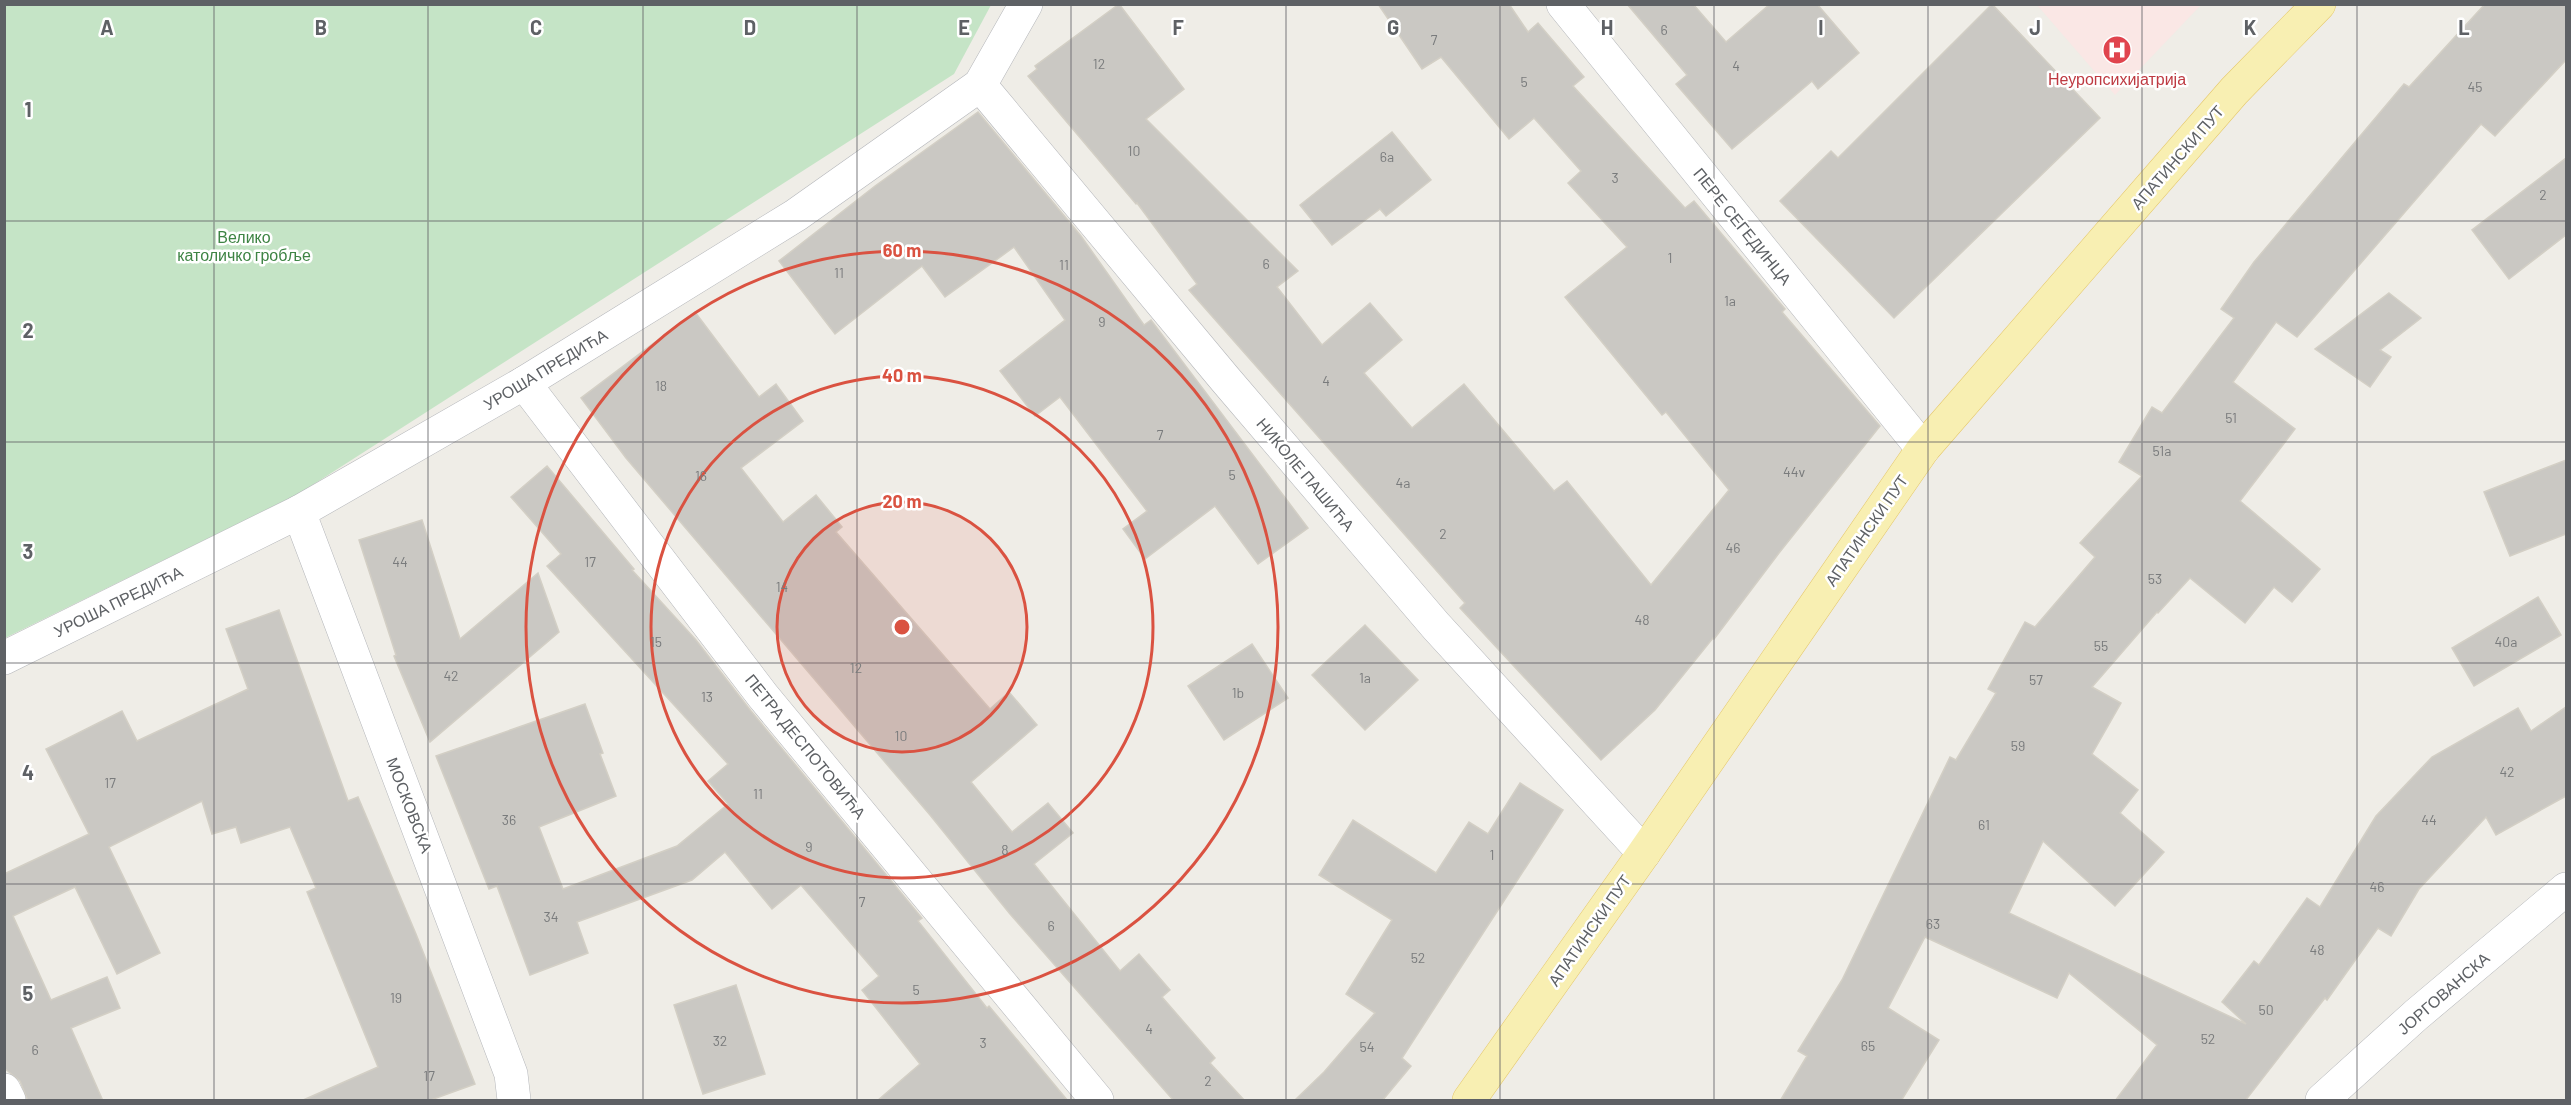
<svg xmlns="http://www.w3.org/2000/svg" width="2571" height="1105" font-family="Barlow,sans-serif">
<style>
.medical{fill:#fae7e5}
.green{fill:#c5e4c6}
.building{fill:#cac8c3;stroke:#d3cfc5;stroke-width:1.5}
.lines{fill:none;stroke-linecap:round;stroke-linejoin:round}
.street-casing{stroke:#b4b6ba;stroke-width:34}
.primary-casing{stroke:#e5c769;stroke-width:34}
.street{stroke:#fff;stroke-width:33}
.primary{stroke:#f8efb2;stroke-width:33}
.grid{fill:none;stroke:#5e6165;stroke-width:1.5;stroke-opacity:0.55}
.ring{fill:none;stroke:#da5241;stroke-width:3}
.labels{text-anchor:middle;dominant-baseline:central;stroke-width:5;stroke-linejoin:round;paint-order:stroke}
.number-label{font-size:14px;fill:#797b7c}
.health-label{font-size:16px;fill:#be3a42;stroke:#fff}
.street-label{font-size:16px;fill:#5e6165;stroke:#fff}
.park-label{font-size:16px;fill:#3e8444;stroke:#fff}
.grid-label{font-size:20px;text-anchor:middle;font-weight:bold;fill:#5e6165;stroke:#fff;stroke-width:5;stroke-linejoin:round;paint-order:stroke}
.centre{fill:#da5241;stroke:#fff;stroke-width:3}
.ring-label{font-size:18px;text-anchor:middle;font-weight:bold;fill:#da5241;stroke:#fff;stroke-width:5;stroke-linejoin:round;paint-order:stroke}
</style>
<rect width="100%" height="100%" fill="#efede7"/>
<path class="medical" d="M 2037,5 L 2201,5 L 2115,95 Z"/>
<path class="green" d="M 5,5 L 991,5 L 954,74 L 300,493 L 5,638 Z"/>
<g class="building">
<path d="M 1119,4 L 1184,89 L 1146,119 L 1298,271 L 1277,287 L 1322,345 L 1370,303 L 1402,340 L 1364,373 L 1412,428 L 1464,384 L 1554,491 L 1567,481 L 1651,585 L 1729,490 L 1666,412 L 1662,415 L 1565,297 L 1627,247 L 1568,183 L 1581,171 L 1534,118 L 1509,139 L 1441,57 L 1422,69 L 1378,4 L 1509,4 L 1528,32 L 1538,23 L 1584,77 L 1573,86 L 1685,208 L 1694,201 L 1785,309 L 1782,312 L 1880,426 L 1779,553 L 1714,639 L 1713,638 L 1655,710 L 1601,760 L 1460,608 L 1465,603 L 1189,290 L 1197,284 L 1137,203 L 1136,204 L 1028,76 L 1037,69 L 1035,66 Z"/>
<path d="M 1627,4 L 1693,4 L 1726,42 L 1770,4 L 1817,4 L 1859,53 L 1818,89 L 1812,81 L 1732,149 L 1676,84 L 1687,75 Z"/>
<path d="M 1992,4 L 2100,118 L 1894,318 L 1780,201 L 1831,151 L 1838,158 Z"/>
<path d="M 2485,4 L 2566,4 L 2566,60 L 2495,136 L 2481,124 L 2297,337 L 2276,322 L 2233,382 L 2295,429 L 2240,501 L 2320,569 L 2292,602 L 2274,587 L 2245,623 L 2190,578 L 2158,613 L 2157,612 L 2092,687 L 2121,703 L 2092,754 L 2138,790 L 2120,813 L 2164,852 L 2115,906 L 2043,841 L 2009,913 L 2246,1024 L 2222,1002 L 2254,961 L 2259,965 L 2307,898 L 2320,907 L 2376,816 L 2432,757 L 2518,708 L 2531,731 L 2566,707 L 2566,796 L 2496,835 L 2486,817 L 2419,889 L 2391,936 L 2378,928 L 2327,1000 L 2325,998 L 2245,1101 L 2115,1101 L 2157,1045 L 2069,973 L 2057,998 L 1925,937 L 1888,1008 L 1939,1040 L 1901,1101 L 1780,1101 L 1807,1056 L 1798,1051 L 1842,980 L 1950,757 L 1956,760 L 1996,693 L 1988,689 L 2025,622 L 2035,627 L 2095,557 L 2080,543 L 2142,476 L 2119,462 L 2152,407 L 2162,413 L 2234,318 L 2221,309 L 2254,262 L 2404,84 L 2409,87 Z"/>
<path d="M 978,112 L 1081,236 L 1144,325 L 1151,320 L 1308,528 L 1258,564 L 1215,506 L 1145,559 L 1123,529 L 1147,511 L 1060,397 L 1035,416 L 1000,371 L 1065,320 L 1014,247 L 945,297 L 922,266 L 835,334 L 779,261 L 875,186 Z"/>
<path d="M 1392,132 L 1431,180 L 1386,216 L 1380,209 L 1332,245 L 1300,205 Z"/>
<path d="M 2566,158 L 2566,235 L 2509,279 L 2472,230 Z"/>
<path d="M 2389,293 L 2421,318 L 2380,350 L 2391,357 L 2370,387 L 2315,349 Z"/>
<path d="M 695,312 L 759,397 L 776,384 L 803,421 L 741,468 L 783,522 L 816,495 L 842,527 L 836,532 L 990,709 L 1009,692 L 1037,725 L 971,782 L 1012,832 L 1048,803 L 1073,833 L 1034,864 L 1120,971 L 1139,954 L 1170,990 L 1162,997 L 1215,1058 L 1210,1063 L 1245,1101 L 1174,1101 L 1010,914 L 930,815 L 626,458 L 581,398 Z"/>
<path d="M 2566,460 L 2566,534 L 2510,556 L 2484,492 Z"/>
<path d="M 547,466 L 634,569 L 632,570 L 696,640 L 751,711 L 922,918 L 918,921 L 987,1008 L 989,1006 L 1068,1101 L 877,1101 L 920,1064 L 862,990 L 879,976 L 801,885 L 772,909 L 725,852 L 692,880 L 577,922 L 588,953 L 530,975 L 497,886 L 489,889 L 436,756 L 585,704 L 603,753 L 600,754 L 616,796 L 539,827 L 563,889 L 677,846 L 728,804 L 708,781 L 728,764 L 547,566 L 561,554 L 511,497 Z"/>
<path d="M 422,520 L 460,639 L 538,573 L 559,632 L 430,742 L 394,656 L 396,655 L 359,540 Z"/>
<path d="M 2538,597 L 2561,635 L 2474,686 L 2452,648 Z"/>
<path d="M 279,610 L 348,801 L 358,797 L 416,934 L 475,1084 L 428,1101 L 301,1101 L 378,1067 L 307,892 L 316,888 L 290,827 L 241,843 L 236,827 L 212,834 L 202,801 L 109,847 L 160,953 L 117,974 L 75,887 L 13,916 L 51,1000 L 107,977 L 120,1008 L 71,1028 L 103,1101 L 28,1101 L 20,1081 L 4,1068 L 4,874 L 89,834 L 46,749 L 122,711 L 137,741 L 248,689 L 226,629 Z"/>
<path d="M 1365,625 L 1418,680 L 1365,730 L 1312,675 Z"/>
<path d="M 1252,644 L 1288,698 L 1224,740 L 1188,686 Z"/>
<path d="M 1520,783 L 1563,810 L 1402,1058 L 1411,1066 L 1382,1101 L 1294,1101 L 1324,1072 L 1375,1013 L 1346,994 L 1392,920 L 1319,875 L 1353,820 L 1436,873 L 1469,822 L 1488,834 Z"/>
<path d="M 736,985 L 765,1074 L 703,1094 L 674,1005 Z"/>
</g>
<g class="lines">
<g class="street-casing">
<g id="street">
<path d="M 1563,4 L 1923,449"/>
<path d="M 980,85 L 1225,379 L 1436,626 L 1644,853"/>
<path d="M 524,383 L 763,696 L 1097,1100"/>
<path d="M 299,512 L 511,1074 L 514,1100"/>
<path d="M 4,658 L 299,512 L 524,383 L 796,215 L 980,85 L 1026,4"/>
<path d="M 4,1090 L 9,1100"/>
<path d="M 2322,1100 L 2416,1015 L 2566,889"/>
</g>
</g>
<g class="primary-casing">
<path id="primary" d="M 1469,1100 L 1644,853 L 1923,449 L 2234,91 L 2319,4"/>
</g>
<use href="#street" class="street"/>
<use href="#primary" class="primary"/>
</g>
<path class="grid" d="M 214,4 L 214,1100M 428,4 L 428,1100M 643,4 L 643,1100M 857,4 L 857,1100M 1071,4 L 1071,1100M 1286,4 L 1286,1100M 1500,4 L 1500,1100M 1714,4 L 1714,1100M 1928,4 L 1928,1100M 2142,4 L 2142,1100M 2357,4 L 2357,1100M 4,221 L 2566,221M 4,442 L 2566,442M 4,663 L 2566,663M 4,884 L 2566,884"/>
<circle cx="902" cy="627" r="125" fill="#da5241" fill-opacity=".12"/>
<g class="ring">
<circle cx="902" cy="627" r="125"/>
<circle cx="902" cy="627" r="251"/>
<circle cx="902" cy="627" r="376"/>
</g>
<defs>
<g id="hospital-disc" transform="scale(1.5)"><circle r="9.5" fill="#e0444e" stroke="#fff"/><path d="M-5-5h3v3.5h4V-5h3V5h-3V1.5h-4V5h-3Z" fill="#fff"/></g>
</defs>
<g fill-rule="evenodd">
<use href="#hospital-disc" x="2117" y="50"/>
</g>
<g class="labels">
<g class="number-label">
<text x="1664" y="29">6</text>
<text x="1434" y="39">7</text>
<text x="1099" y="63">12</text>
<text x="1736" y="65">4</text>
<text x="1524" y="81">5</text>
<text x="2475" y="86">45</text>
<text x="1134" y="150">10</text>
<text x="1387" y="156">6a</text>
<text x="1615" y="177">3</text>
<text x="2543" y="194">2</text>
<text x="1670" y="257">1</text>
<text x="1266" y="263">6</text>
<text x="1064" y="264">11</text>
<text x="839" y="272">11</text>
<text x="1730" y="300">1a</text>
<text x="1102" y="321">9</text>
<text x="1326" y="380">4</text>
<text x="661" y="385">18</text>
<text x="2231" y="417">51</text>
<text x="1160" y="434">7</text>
<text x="2162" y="450">51a</text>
<text x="1794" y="471">44v</text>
<text x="1232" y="474">5</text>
<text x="701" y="475">16</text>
<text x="1403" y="482">4a</text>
<text x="1443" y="533">2</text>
<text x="1733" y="547">46</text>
<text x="400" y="561">44</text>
<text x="590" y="561">17</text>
<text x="2155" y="578">53</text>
<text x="782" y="586">14</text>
<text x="1642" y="619">48</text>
<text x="656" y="641">15</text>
<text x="2506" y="641">40a</text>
<text x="2101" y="645">55</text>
<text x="856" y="667">12</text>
<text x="451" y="675">42</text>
<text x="1365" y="677">1a</text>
<text x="2036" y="679">57</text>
<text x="1238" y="692">1b</text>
<text x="707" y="696">13</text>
<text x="901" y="735">10</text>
<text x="2018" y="745">59</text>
<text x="2507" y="771">42</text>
<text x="110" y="782">17</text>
<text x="758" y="793">11</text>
<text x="509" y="819">36</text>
<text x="2429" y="819">44</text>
<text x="1984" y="824">61</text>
<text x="809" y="846">9</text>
<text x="1005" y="849">8</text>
<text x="1492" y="854">1</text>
<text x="2377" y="886">46</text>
<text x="862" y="901">7</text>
<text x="551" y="916">34</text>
<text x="1933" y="923">63</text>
<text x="1051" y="925">6</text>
<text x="2317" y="949">48</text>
<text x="1418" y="957">52</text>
<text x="916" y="989">5</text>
<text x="396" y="997">19</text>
<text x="2266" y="1009">50</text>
<text x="1149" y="1028">4</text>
<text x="2208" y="1038">52</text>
<text x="720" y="1040">32</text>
<text x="983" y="1042">3</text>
<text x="1868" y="1045">65</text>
<text x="1367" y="1046">54</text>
<text x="35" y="1049">6</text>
<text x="429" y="1075">17</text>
<text x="1208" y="1080">2</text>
</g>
<g class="health-label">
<text x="2117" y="78">Неуропсихијатрија</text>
</g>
<g class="street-label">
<text transform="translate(2177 157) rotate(-49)">АПАТИНСКИ ПУТ</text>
<text transform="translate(1743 226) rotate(51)">ПЕРЕ СЕГЕДИНЦА</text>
<text transform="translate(545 369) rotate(-31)">УРОША ПРЕДИЋА</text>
<text transform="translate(1306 474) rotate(50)">НИКОЛЕ ПАШИЋА</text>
<text transform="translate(1866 530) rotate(-55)">АПАТИНСКИ ПУТ</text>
<text transform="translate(118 601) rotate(-26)">УРОША ПРЕДИЋА</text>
<text transform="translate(806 746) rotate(51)">ПЕТРА ДЕСПОТОВИЋА</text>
<text transform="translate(410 805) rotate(69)">МОСКОВСКА</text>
<text transform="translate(1589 930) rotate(-55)">АПАТИНСКИ ПУТ</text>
<text transform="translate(2443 993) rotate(-41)">ЈОРГОВАНСКА</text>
</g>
<g class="park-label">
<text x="244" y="236">Велико<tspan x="244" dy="18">католичко гробље</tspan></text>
</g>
</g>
<g class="grid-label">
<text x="107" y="35">A</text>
<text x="321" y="35">B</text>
<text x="536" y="35">C</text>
<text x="750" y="35">D</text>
<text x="964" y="35">E</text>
<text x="1178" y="35">F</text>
<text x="1393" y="35">G</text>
<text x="1607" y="35">H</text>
<text x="1821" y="35">I</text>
<text x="2035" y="35">J</text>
<text x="2250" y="35">K</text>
<text x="2464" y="35">L</text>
<text x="28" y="117">1</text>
<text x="28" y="338">2</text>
<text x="28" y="559">3</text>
<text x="28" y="780">4</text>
<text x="28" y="1001">5</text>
</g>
<circle cx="902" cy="627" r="9" class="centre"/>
<g class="ring-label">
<text x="902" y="257">60 m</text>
<text x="902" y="382">40 m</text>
<text x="902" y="508">20 m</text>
</g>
<rect width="2571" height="1105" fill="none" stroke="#5e6165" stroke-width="12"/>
</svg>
